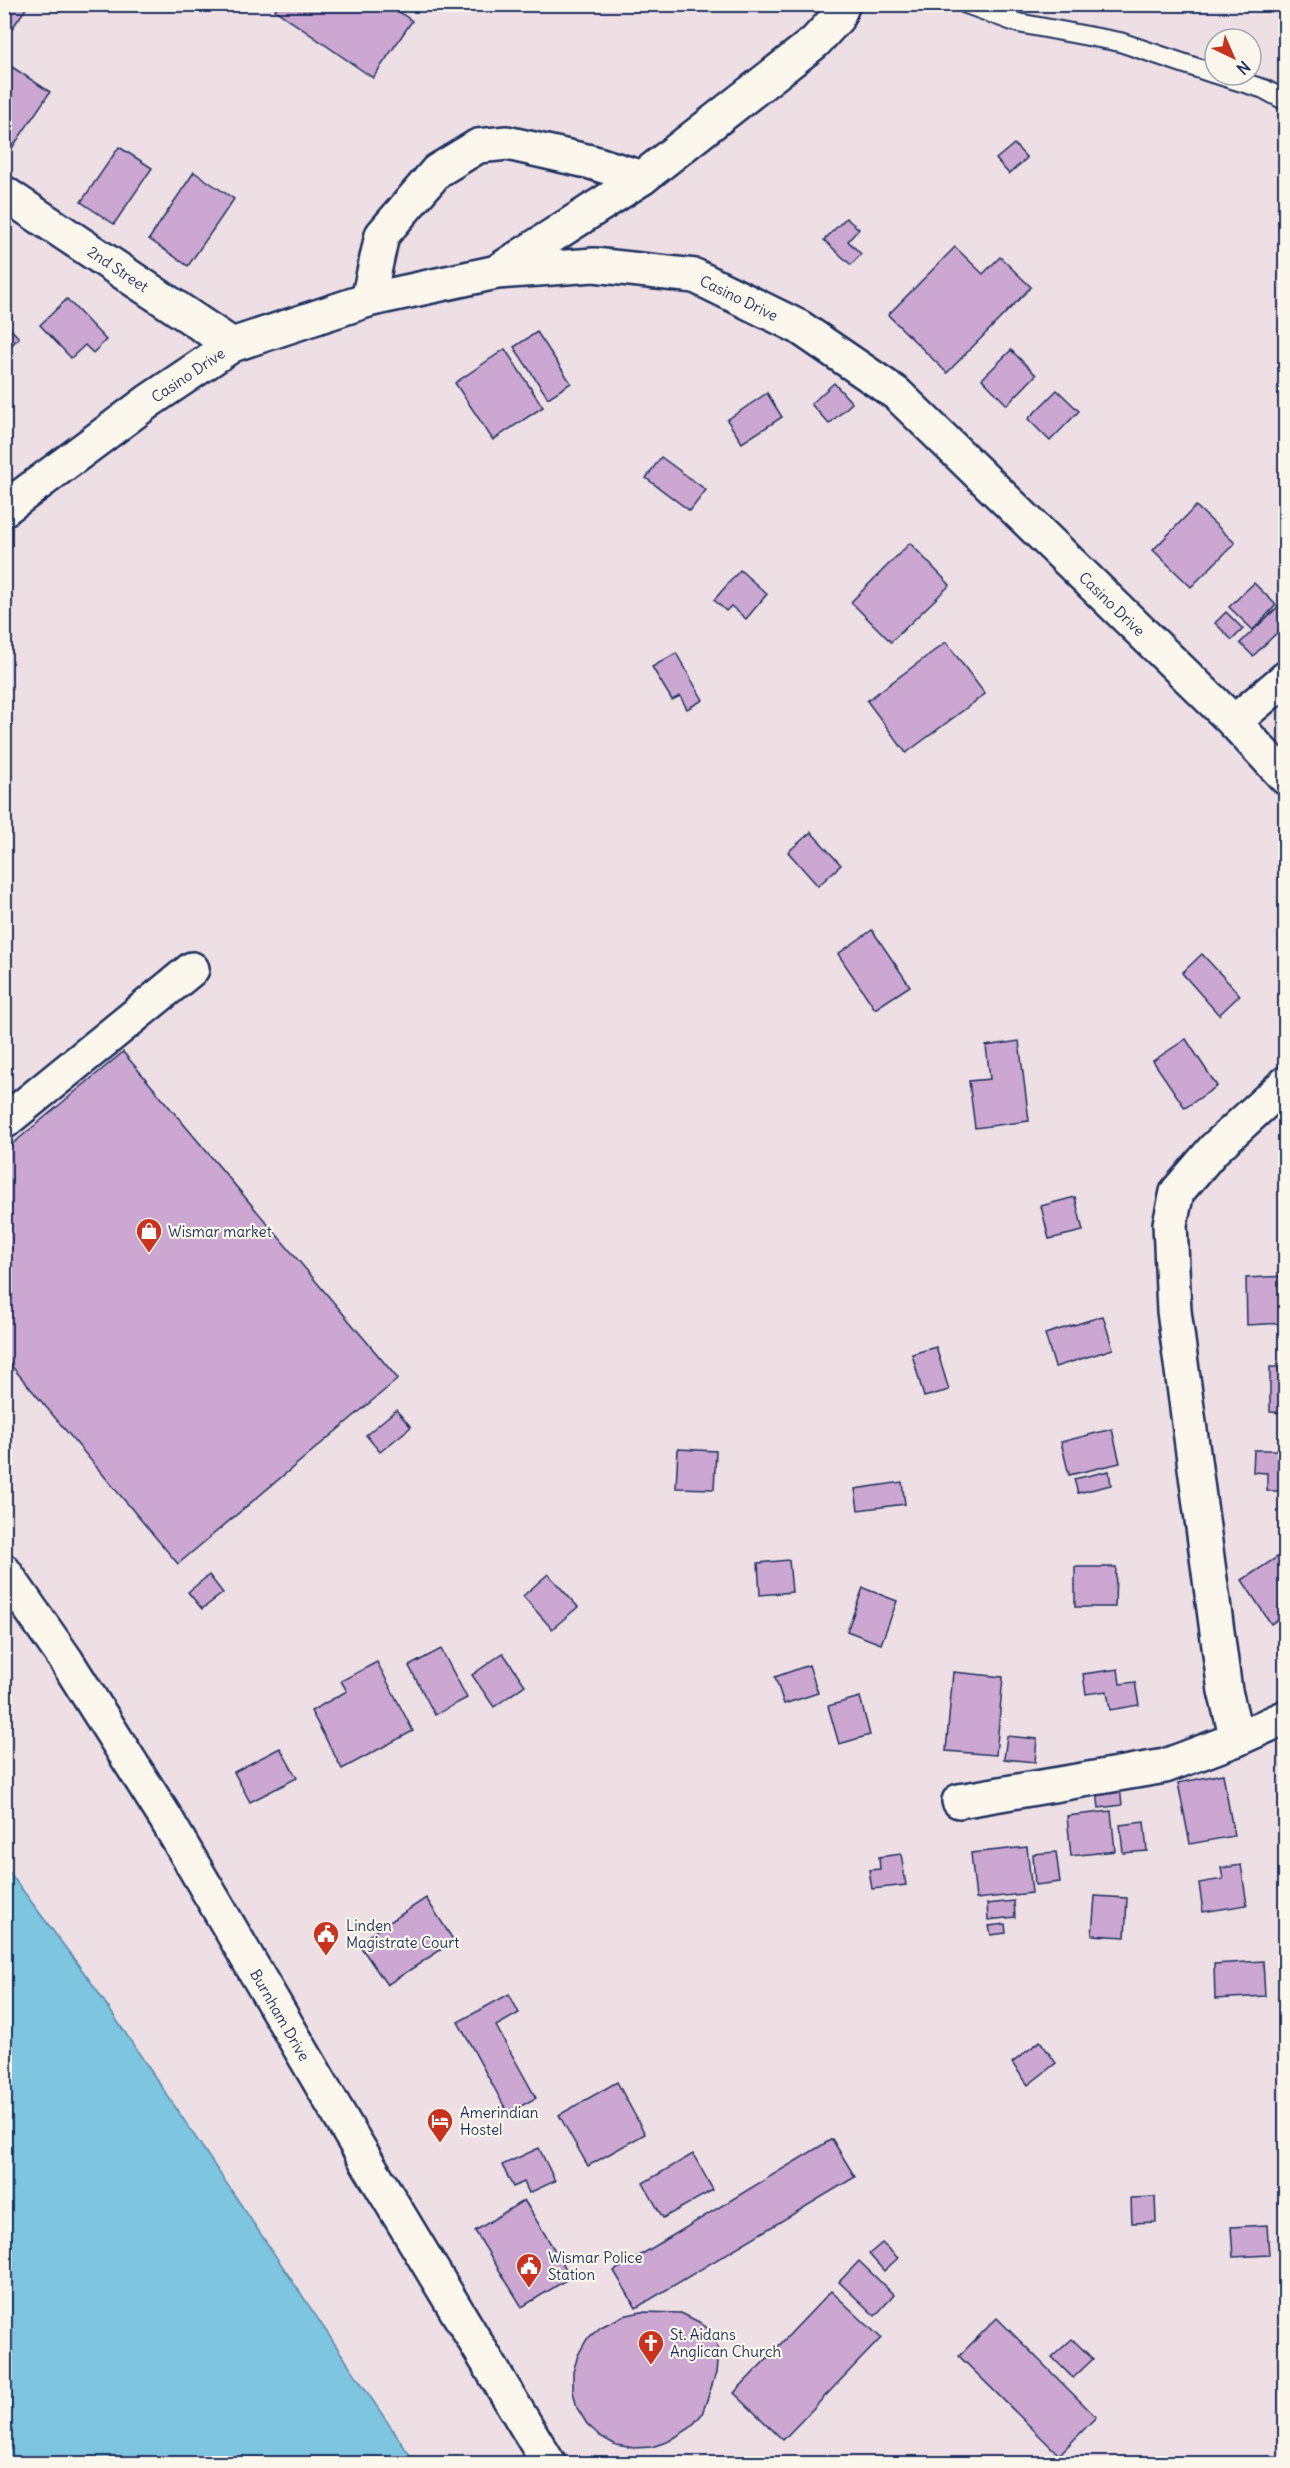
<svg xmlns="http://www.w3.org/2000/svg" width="1290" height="2468" font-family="Delius,sans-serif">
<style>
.water{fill:#7ec5df;stroke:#5689ab;stroke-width:1.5}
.building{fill:#cba7d1;stroke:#1b2f5e;stroke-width:1.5}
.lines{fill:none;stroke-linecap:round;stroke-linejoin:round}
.lane-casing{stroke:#1b2f5e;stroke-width:22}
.street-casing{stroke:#1b2f5e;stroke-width:38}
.secondary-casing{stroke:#1b2f5e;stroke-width:38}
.lane{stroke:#fbf7ec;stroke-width:18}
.street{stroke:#fbf7ec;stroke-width:33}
.secondary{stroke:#fbf7ec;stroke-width:33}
.labels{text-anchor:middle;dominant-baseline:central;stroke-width:4.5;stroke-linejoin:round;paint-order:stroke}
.street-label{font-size:15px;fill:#1b2f5e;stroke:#fbf7ec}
.poi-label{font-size:15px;fill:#1b2f5e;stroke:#fbf7ec;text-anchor:start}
</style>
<rect width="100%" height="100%" fill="#eddfe4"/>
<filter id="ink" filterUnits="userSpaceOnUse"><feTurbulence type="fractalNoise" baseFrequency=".0167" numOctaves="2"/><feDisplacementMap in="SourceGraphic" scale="12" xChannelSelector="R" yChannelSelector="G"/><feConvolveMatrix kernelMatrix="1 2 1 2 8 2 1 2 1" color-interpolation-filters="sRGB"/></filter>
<g filter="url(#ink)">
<path class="water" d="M 4,1865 L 91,1982 L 415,2463 L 5,2463 Z"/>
<g class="building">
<path d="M 4,4 L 29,4 L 4,40 Z"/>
<path d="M 279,4 L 388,4 L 412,21 L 373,78 L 275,10 Z"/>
<path d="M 6,63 L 50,92 L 8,154 L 4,151 Z"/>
<path d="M 1014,144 L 1027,158 L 1009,174 L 996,159 Z"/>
<path d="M 119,147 L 152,168 L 114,224 L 81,202 Z"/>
<path d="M 194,172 L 234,199 L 188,266 L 149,239 Z"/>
<path d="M 846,218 L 859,229 L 848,241 L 861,254 L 851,265 L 824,240 Z"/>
<path d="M 955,247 L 983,274 L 1000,257 L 1031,287 L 947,373 L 888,315 Z"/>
<path d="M 67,299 L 106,340 L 93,353 L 85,345 L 71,358 L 40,325 Z"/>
<path d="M 4,322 L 19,338 L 4,352 Z"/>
<path d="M 537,332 L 571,383 L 548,398 L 514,347 Z"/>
<path d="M 505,349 L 543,407 L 493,440 L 455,383 Z"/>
<path d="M 1011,350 L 1036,375 L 1007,405 L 982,379 Z"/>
<path d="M 834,383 L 852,403 L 829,424 L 811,404 Z"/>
<path d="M 1057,390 L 1079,411 L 1050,441 L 1028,419 Z"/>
<path d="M 767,393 L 782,417 L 742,443 L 727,420 Z"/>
<path d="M 661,457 L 706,490 L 690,511 L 646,478 Z"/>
<path d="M 1196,506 L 1235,543 L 1191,587 L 1153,550 Z"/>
<path d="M 910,543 L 950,585 L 891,642 L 851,602 Z"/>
<path d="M 740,570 L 767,594 L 746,619 L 731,606 L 726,611 L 714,600 Z"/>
<path d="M 1254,583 L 1276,605 L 1253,630 L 1229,607 Z"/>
<path d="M 1286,599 L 1286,624 L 1253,656 L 1240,643 Z"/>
<path d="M 1226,612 L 1243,629 L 1232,640 L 1215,623 Z"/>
<path d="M 946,642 L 985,694 L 906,753 L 867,701 Z"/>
<path d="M 676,653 L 703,700 L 687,709 L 680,696 L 672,700 L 652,667 Z"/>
<path d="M 811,832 L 841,865 L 818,886 L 788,852 Z"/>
<path d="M 872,930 L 910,986 L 875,1009 L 838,954 Z"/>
<path d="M 1202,954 L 1240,995 L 1219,1015 L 1182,973 Z"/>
<path d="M 1186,1039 L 1217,1086 L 1185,1108 L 1153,1061 Z"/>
<path d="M 1019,1041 L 1029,1121 L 975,1128 L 969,1081 L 990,1079 L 986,1046 Z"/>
<path d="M 123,1052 L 398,1379 L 178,1564 L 4,1357 L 4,1151 Z"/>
<path d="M 1075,1197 L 1083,1231 L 1049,1239 L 1041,1206 Z"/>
<path d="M 1286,1276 L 1286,1323 L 1247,1325 L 1246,1278 Z"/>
<path d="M 1103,1316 L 1113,1349 L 1055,1367 L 1045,1334 Z"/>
<path d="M 936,1347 L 949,1390 L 924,1397 L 912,1354 Z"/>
<path d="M 1270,1367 L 1286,1367 L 1286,1413 L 1270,1412 Z"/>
<path d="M 396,1410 L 411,1427 L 380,1452 L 366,1435 Z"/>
<path d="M 1112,1429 L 1120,1463 L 1069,1475 L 1061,1442 Z"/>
<path d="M 678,1449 L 716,1451 L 714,1489 L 676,1488 Z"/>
<path d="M 1254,1450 L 1286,1450 L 1286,1491 L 1267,1491 L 1267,1473 L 1253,1472 Z"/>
<path d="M 1109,1471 L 1111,1485 L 1078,1493 L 1074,1479 Z"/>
<path d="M 902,1482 L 905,1504 L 858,1510 L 855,1489 Z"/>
<path d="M 1282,1554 L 1286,1559 L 1286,1614 L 1271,1624 L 1242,1580 Z"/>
<path d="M 789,1560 L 792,1592 L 760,1595 L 758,1563 Z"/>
<path d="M 1075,1567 L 1116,1567 L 1115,1607 L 1075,1607 Z"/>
<path d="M 548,1574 L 578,1607 L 552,1629 L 523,1596 Z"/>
<path d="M 209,1575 L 223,1593 L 202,1609 L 188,1592 Z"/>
<path d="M 863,1588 L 897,1601 L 881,1644 L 847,1631 Z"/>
<path d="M 441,1649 L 467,1698 L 435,1715 L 409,1666 Z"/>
<path d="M 503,1653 L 525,1685 L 494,1707 L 472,1675 Z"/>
<path d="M 377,1662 L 413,1731 L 342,1769 L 311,1711 L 347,1691 L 341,1681 Z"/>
<path d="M 809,1665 L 818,1693 L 784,1704 L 775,1677 Z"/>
<path d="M 1118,1669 L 1120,1684 L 1135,1682 L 1139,1705 L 1110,1710 L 1107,1691 L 1086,1694 L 1083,1674 Z"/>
<path d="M 953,1672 L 1003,1677 L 996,1755 L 946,1751 Z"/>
<path d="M 860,1697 L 870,1735 L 839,1744 L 828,1706 Z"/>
<path d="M 1007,1736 L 1037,1739 L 1035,1762 L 1004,1759 Z"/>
<path d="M 280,1748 L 297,1778 L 250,1802 L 234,1772 Z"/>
<path d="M 1223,1774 L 1234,1836 L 1190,1844 L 1178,1783 Z"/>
<path d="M 1120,1788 L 1122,1805 L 1099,1808 L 1097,1791 Z"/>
<path d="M 1111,1811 L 1115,1851 L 1071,1856 L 1067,1816 Z"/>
<path d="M 1144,1822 L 1147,1851 L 1123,1853 L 1120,1825 Z"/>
<path d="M 1027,1847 L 1032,1893 L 976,1899 L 971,1853 Z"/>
<path d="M 1056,1852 L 1060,1882 L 1035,1885 L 1033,1854 Z"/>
<path d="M 901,1854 L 906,1885 L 872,1889 L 869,1870 L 880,1869 L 879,1857 Z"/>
<path d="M 1241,1865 L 1247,1905 L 1203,1912 L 1199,1883 L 1223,1879 L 1221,1868 Z"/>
<path d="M 1095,1896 L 1127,1898 L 1125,1937 L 1092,1935 Z"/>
<path d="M 426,1898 L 454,1941 L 387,1985 L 358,1943 Z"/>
<path d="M 1014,1901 L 1015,1917 L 988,1920 L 987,1904 Z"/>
<path d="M 1005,1924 L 1006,1933 L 991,1935 L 989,1926 Z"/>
<path d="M 1263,1961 L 1265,1996 L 1215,1999 L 1214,1964 Z"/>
<path d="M 509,1994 L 519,2013 L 496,2026 L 536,2098 L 508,2113 L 458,2022 Z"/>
<path d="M 1040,2041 L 1056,2063 L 1028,2085 L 1012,2063 Z"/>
<path d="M 617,2082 L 645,2134 L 588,2166 L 559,2115 Z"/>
<path d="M 832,2139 L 855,2177 L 636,2308 L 614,2271 Z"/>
<path d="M 539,2148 L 555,2181 L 529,2193 L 524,2182 L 513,2187 L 502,2165 Z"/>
<path d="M 693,2154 L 713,2190 L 663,2218 L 643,2183 Z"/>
<path d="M 1155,2197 L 1156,2222 L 1132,2223 L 1131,2198 Z"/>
<path d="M 524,2200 L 571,2277 L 522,2307 L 475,2231 Z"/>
<path d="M 1267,2225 L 1269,2255 L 1233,2257 L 1231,2227 Z"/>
<path d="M 882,2243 L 898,2258 L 884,2271 L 869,2254 Z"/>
<path d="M 859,2261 L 894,2295 L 875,2316 L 839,2282 Z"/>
<path d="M 831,2291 L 881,2338 L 783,2440 L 734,2393 Z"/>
<path d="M 641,2312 L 681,2313 L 699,2322 L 714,2333 L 718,2352 L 716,2373 L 708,2397 L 702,2414 L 690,2428 L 669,2441 L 652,2447 L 634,2448 L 616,2445 L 600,2436 L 587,2424 L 577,2408 L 573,2391 L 573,2372 L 578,2355 L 587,2339 L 601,2327 L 623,2316 Z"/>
<path d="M 997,2318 L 1096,2417 L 1059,2455 L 959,2356 Z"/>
<path d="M 1072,2339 L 1093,2359 L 1073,2378 L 1052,2357 Z"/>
</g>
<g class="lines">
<g class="lane-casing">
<g id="lane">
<path d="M 966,4 L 1018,23 L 1120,42 L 1215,74"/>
<path d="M 1219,75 L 1264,89 L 1286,101"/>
</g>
</g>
<g class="street-casing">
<g id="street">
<path d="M 4,193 L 232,345"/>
<path d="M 501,269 L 642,178 L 815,42 L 837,18 L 843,4"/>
<path d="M 368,300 L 382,235 L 437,171 L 478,146 L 507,143 L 591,162 L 642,178"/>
<path d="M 4,509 L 149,401 L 232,345 L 368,300 L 497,272 L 594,265 L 695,276 L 799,327 L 897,394 L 1234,722 L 1286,778"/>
<path d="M 1234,722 L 1286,678"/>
<path d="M 4,1122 L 192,969"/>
<path d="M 1237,1739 L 1225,1691 L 1174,1311 L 1170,1224 L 1177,1192 L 1214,1149 L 1286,1083"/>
<path d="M 959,1801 L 1165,1766 L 1237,1739 L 1286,1717"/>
</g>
</g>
<g class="secondary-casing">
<path id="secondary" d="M 4,1571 L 66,1660 L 165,1817 L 352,2137 L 549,2464"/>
</g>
<use href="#lane" class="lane"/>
<use href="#street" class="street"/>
<use href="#secondary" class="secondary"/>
</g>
</g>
<defs>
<g id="shop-pin" transform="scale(1.35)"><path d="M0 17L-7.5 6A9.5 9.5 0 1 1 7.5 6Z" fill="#c8321e" stroke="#fbf7ec"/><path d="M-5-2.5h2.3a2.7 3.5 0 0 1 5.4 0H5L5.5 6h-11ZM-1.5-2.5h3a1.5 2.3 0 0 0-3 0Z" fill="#fff"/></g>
<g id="civic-pin" transform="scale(1.35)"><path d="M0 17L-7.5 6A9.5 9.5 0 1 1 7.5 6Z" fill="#c8321e" stroke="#fbf7ec"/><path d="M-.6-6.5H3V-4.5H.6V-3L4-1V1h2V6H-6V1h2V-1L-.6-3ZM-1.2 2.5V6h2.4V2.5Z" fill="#fff"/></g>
<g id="hotel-pin" transform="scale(1.35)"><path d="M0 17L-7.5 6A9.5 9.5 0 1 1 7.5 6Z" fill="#c8321e" stroke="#fbf7ec"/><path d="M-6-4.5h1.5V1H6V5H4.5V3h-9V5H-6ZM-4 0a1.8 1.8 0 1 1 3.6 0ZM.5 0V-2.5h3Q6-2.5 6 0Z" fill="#fff"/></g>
<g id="church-pin" transform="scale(1.35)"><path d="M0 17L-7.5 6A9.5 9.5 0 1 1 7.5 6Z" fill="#c8321e" stroke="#fbf7ec"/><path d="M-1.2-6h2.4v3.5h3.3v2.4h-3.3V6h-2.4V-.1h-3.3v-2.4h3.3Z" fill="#fff"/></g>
</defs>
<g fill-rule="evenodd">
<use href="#shop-pin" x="149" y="1231"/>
<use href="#civic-pin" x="326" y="1934"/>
<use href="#hotel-pin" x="440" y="2121"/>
<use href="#civic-pin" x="529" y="2266"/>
<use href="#church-pin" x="651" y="2343"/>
</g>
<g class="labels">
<g class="street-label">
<text transform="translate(118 269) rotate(34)">2nd Street</text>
<text transform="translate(739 298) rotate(26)">Casino Drive</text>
<text transform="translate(188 375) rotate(-34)">Casino Drive</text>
<text transform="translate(1112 604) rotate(44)">Casino Drive</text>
<text transform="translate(280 2015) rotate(60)">Burnham Drive</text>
</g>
<g class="poi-label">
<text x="168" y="1231">Wismar market</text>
<text x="346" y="1925">Linden<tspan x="346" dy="17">Magistrate Court</tspan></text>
<text x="460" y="2112">Amerindian<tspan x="460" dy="17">Hostel</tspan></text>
<text x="548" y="2257">Wismar Police<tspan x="548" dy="17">Station</tspan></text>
<text x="670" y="2334">St. Aidans<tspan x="670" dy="17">Anglican Church</tspan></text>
</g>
</g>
<rect width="1290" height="2468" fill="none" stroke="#fbf7ec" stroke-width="24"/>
<rect x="12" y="12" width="1266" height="2444" fill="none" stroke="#1b2f5e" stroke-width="2" filter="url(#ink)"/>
<g transform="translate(1233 57) rotate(136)"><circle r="28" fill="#fbf7ec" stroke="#a1a7b3" stroke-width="1.5"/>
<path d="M0-4.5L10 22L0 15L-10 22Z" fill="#c8321e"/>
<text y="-9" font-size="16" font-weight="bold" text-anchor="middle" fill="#1b2f5e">N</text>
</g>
</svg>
